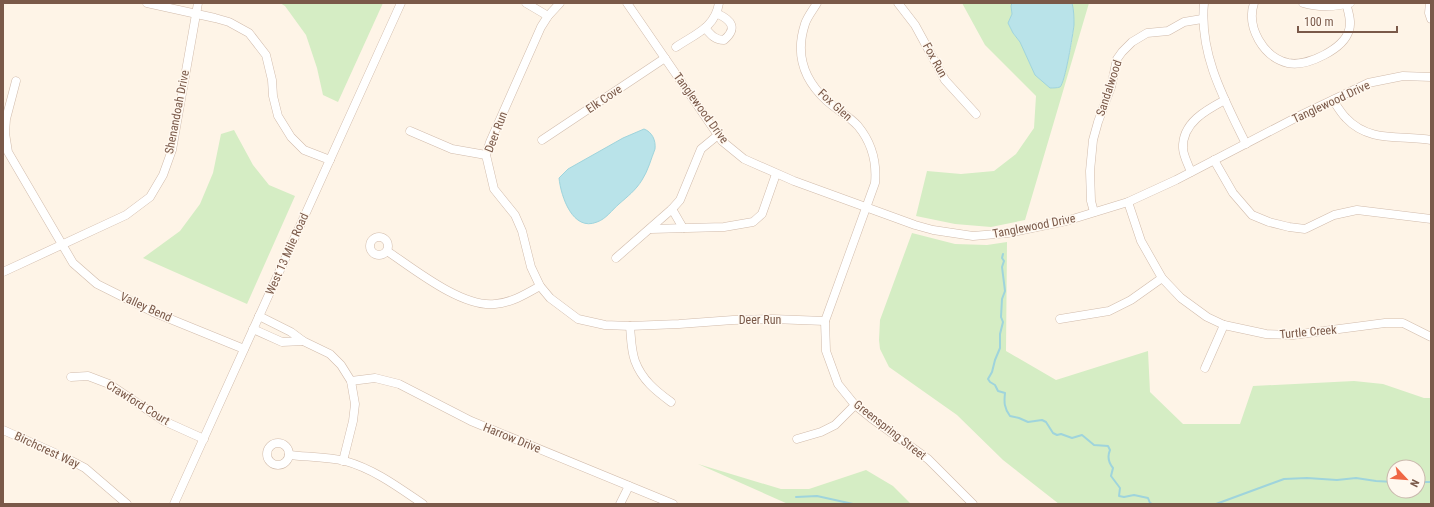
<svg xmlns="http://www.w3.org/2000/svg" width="1434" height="507" font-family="'Roboto Condensed',sans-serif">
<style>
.green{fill:#d5edc4;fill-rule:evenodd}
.water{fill:#b9e3e9;stroke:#9fd4dc}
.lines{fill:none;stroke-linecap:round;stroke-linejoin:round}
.stream{stroke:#9fd4dc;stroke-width:2}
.minor-casing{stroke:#d1bbab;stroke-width:9}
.minor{stroke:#fff;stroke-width:8}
.labels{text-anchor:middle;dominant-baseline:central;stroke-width:3;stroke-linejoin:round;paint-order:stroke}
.street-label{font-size:12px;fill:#7a5949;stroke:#fff8ef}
</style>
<rect width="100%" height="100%" fill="#fef4e7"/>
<g class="green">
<path d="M 280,3 L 383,3 L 338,102 L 323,95 L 317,68 L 306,35 L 285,6 Z"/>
<path d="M 962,3 L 1012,3 L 1011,6 L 1012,14 L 1008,23 L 1013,33 L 1020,42 L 1035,75 L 1045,83 L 1049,87 L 1064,78 C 1069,56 1078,25 1072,3 L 1089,3 L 1025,220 L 991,227 L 955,224 L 916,216 L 927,171 L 961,174 L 994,171 L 1016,154 L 1034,128 L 1036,96 L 985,45 Z"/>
<path d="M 234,130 L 253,165 L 269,185 L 295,196 L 247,304 L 143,258 L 180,231 L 200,204 L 213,173 L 221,134 Z"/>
<path d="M 912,233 L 955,244 L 987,245 L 1007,242 L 1006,351 L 1056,380 L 1148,351 L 1150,392 L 1183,424 L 1240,424 L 1253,386 L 1354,381 L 1383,384 L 1424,398 L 1431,398 L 1431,504 L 1059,504 L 1003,460 L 957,415 L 889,367 L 880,349 L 879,340 L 880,320 ZM 1394,467 L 1418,467 L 1418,491 L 1394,491 Z"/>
<path d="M 698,464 L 781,489 L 809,489 L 866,470 L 893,486 L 911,504 L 788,504 Z"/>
</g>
<g class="water">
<path d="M 1012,3 L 1072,3 C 1074,10 1074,18 1074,25 C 1073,34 1065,83 1060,87 C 1057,88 1053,88 1050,88 L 1035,75 L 1020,42 L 1013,33 L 1008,23 L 1012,14 L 1011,6 Z"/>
<path d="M 644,129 C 652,132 656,140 655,149 C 651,159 648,171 642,180 C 636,190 627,197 619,204 C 612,210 606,219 597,222 C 573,232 561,197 559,178 L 568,169 L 623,138 Z"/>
</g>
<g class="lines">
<g class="stream">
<path d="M 1003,254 L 1002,258 L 1004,261 L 1002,267 L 1005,291 L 1002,299 L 1001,317 L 1003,322 L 1000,334 L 1000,348 L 995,360 L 992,372 L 988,379 L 990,382 L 995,385 L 998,391 L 1005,393 C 1004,402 1004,408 1010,416 L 1019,418 L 1028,422 L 1042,420 L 1046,422 L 1053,433 L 1057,435 L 1061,434 L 1072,438 L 1082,435 L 1094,445 L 1108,446 L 1110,450 C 1107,457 1108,462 1113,468 L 1111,476 L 1120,488 L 1119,496 L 1124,497 L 1134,495 L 1148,498 L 1150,503 L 1152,504"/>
<path d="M 1418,482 L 1431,482"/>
<path d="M 796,497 L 817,496 L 853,504"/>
<path d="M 1216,504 L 1284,479 L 1307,478 L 1337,480 L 1356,478 L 1376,481 L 1394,482"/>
</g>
<g class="minor-casing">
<g id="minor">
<path d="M 147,3 L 215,18 L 229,22 L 249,33 L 266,55 L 272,80 L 273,96 L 278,116 L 291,137 L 304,150 L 330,160"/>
<path d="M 526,3 L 548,16"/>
<path d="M 560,3 L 548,16 L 541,27 L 490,142 L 486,155 L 494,189 L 515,215 L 522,231 L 531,267 L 540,286 L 550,298 L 578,319 L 605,325 L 630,326 L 679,324 L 733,320 L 772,319 L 825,321"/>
<path d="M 627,3 L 722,141 L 744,159 L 794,181 L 915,225 L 933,230 L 973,236 L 1008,233 L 1066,221 L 1128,202 L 1176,180 L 1303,114 L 1368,83 L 1403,76 L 1431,77"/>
<path d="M 817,3 C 813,10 807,17 805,24 C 795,54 804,80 827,101 C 837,110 849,116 858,126 C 872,143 877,161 875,183 L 825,321 L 826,351 L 838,384 L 855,405 L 871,418 L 928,459 L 973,504"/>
<path d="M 898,3 L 915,25 L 945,80 L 976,114"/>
<path d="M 1204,3 C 1199,54 1224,99 1246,144"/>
<path d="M 1254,3 C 1246,27 1263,57 1288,63 C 1307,67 1344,49 1349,30 C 1352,22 1348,11 1346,3"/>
<path d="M 1303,3 C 1319,8 1334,7 1350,3"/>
<path d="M 1430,3 L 1429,13 L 1431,19"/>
<path d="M 705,28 C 711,35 715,40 724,40 C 738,28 731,20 718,14"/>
<path d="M 676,47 C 695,34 715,28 719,3"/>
<path d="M 16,81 L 6,119 L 5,133 L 8,152 L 73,263 L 97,284 L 153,312 L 244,349"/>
<path d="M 1333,100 C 1337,106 1341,113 1346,118 C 1369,143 1401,135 1431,140"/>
<path d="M 410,131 L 452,149 L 486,155"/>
<path d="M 542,140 L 665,58"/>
<path d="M 1214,160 L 1233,193 L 1252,215 L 1269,222 L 1289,227 L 1305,229 L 1334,215 L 1357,210 L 1431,219"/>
<path d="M 1191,172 C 1188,164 1183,155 1183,148 C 1182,123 1206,110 1225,100"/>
<path d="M 1128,202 L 1141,241 L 1162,278 L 1181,298 L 1207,317 L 1224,325 L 1266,334 L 1293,335 L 1385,323 L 1403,323 L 1431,337"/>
<path d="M 672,209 L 683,228"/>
<path d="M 1094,212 L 1091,201 L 1090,171 L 1093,140 L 1098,122 L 1111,87 L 1117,59 L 1122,52 L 1132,42 L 1147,33 L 1168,31 L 1184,22 L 1202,19"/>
<path d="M 651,229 L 724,227 L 753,222 L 762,214 L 776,174"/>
<circle cx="379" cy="246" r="9"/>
<path d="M 387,251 C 414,269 462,308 495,304 C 511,303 526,294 540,286"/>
<path d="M 616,258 L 672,209 L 680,200 L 701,149 L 718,135"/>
<path d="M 3,272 L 126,215 L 150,197 L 163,175 L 172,150 L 198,3"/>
<path d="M 259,316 L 291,332 L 303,341 L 330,354 L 341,365 L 351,381 L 355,404 L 353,421 L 343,461"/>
<path d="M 1060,319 L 1109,311 L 1131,300 L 1162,278"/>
<path d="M 630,326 C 631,337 631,350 635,361 C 642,380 656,391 671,402"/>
<path d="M 253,329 L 282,342 L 303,341"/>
<path d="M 1205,368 L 1224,325"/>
<path d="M 71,377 L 88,376 L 109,384 L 164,421 L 204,439"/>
<path d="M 351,381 L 375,378 L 399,384 L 471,421 L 673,504"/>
<path d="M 3,430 L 64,457 L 85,468 L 127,504"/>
<path d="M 797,439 L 821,432 L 835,425 L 855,405"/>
<circle cx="278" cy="454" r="11"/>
<path d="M 289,455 C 307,457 328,457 345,461 C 374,469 398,487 423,504"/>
<path d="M 174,504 L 401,3"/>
<path d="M 620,504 L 629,486"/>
</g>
</g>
<use href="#minor" class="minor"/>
</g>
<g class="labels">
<g class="street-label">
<text transform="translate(935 60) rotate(61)">Fox Run</text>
<text transform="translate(1109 88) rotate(-72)">Sandalwood</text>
<text transform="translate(604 99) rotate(-34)">Elk Cove</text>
<text transform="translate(1331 102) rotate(-25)">Tanglewood Drive</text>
<text transform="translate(835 105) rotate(42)">Fox Glen</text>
<text transform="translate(701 108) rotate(54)">Tanglewood Drive</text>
<text transform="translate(177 112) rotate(-79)">Shenandoah Drive</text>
<text transform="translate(496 132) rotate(-69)">Deer Run</text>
<text transform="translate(1034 226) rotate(-11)">Tanglewood Drive</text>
<text transform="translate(287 254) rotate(-66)">West 13 Mile Road</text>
<text transform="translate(146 307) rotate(24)">Valley Bend</text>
<text x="760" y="320">Deer Run</text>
<text transform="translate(1308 332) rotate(-5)">Turtle Creek</text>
<text transform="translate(138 403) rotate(32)">Crawford Court</text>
<text transform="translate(890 430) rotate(38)">Greenspring Street</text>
<text transform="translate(512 438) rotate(22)">Harrow Drive</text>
<text transform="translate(47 450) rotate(25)">Birchcrest Way</text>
</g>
</g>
<rect width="1434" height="507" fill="none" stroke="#7a5949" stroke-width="8"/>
<g transform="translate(1406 479) rotate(116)"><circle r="19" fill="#fff8ef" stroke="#cab8ad"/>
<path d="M0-3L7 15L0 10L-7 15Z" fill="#ef6745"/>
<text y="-6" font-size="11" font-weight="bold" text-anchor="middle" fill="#7a5949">N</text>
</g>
<path d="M1298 26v6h99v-6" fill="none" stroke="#7a5949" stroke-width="2"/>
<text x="1304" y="26" font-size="12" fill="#7a5949" stroke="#fff8ef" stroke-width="3" paint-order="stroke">100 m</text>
</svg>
